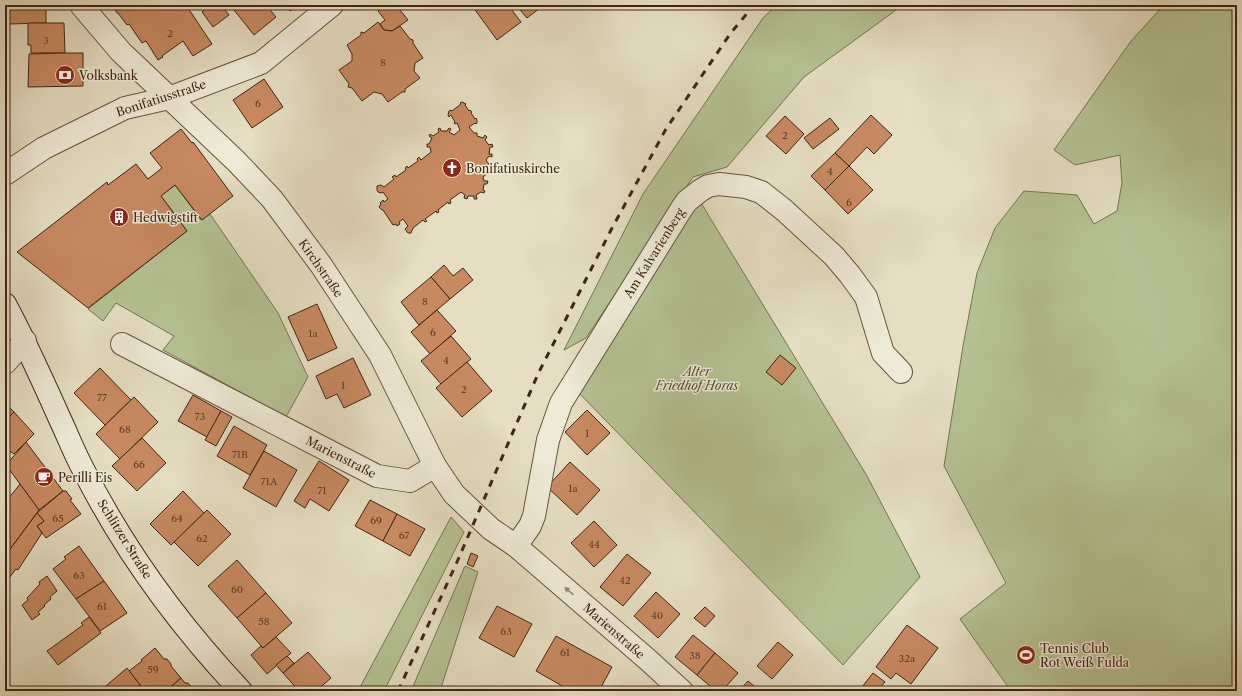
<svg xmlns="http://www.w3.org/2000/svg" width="1242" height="696" font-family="'Libre Caslon Text',serif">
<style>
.green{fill:#b5c193;stroke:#7a7352}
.building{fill:#c88961;stroke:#402512}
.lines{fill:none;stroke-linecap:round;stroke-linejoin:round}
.street-casing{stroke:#69533e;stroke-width:24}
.secondary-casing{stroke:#402512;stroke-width:24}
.street{stroke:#eeead7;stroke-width:22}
.secondary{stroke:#eeead7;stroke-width:22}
.rail{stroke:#402512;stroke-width:3;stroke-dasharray:7 7;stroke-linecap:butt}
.oneway{fill:#978874}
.labels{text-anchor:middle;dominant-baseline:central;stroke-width:3;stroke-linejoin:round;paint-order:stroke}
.number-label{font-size:10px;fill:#623e26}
.poi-label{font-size:12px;fill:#402512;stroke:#eeead7;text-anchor:start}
.street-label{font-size:12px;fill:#402512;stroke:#eeead7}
.park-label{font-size:12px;font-style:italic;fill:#5d4c32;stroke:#eeead7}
</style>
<rect width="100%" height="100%" fill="#e5dec2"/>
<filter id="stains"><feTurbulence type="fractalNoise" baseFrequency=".005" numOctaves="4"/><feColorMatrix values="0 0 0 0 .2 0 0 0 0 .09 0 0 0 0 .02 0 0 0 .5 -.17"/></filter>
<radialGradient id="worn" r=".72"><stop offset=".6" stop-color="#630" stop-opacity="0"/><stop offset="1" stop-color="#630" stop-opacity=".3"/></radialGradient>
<g class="green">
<path d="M 777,5 L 903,5 L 804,77 L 727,167 L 693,177 L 586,338 L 564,350 L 643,194 L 763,18 Z"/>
<path d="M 1164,5 L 1237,5 L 1237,691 L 1011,691 L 960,619 L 1006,583 L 944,466 L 963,346 L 977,273 L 995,228 L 1024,191 L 1077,195 L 1094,224 L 1117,211 L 1122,183 L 1120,155 L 1075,165 L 1054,150 L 1131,41 Z"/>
<path d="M 175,185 L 201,220 L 210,214 L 278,313 L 308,377 L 286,417 L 163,350 L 174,336 L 116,303 L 103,321 L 88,309 L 187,231 L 161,196 Z"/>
<path d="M 698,198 L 867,476 L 920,577 L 843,665 L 577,391 Z"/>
<path d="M 451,517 L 464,532 L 384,691 L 358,691 Z"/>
<path d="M 465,566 L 478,572 L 440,691 L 411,691 Z"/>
</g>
<g class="building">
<path d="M 5,5 L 8,5 L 9,29 L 5,29 Z"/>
<path d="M 8,5 L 46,5 L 46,23 L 9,24 Z"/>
<path d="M 118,5 L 186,5 L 212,44 L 193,56 L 183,41 L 162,56 L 163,57 L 158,60 L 146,41 L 142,43 L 129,24 L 127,25 L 118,13 L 117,13 L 114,8 Z"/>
<path d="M 211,5 L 221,5 L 229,15 L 213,27 L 202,12 Z"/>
<path d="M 230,5 L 266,5 L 276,17 L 254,35 Z"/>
<path d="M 286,5 L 299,5 L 290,11 Z"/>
<path d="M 385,5 L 396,5 L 408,20 L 392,31 L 384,30 L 380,24 L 385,20 L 378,11 Z"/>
<path d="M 475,5 L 511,5 L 513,8 L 511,9 L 521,22 L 497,40 L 473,7 Z"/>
<path d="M 516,5 L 544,5 L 527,18 Z"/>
<path d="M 378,22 L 384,30 L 392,31 L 400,26 L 410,39 L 413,40 L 413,43 L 423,58 L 415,63 L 414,71 L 420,78 L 405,89 L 405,92 L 402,92 L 388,102 L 382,94 L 374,92 L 362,101 L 352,88 L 348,87 L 349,84 L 339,70 L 352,61 L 352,54 L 347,45 L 361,35 L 361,32 L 364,33 Z"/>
<path d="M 28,23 L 64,23 L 65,53 L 31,53 L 31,45 L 28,45 Z"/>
<path d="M 65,53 L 83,53 L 83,86 L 28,87 L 29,54 Z"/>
<path d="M 264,79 L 283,107 L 252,128 L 233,100 Z"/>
<path d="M 462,102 L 466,104 L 465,105 L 469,111 L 470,110 L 472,112 L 471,113 L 475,119 L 476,118 L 477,120 L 477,123 L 476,124 L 475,123 L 469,127 L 474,133 L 477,133 L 477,136 L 483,138 L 485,135 L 487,137 L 485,140 L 489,145 L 492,144 L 493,147 L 490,147 L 489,154 L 492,154 L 492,157 L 489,156 L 486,160 L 491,167 L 493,166 L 494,168 L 492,170 L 493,171 L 491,173 L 490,171 L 483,177 L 484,181 L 488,181 L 487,184 L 484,184 L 483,190 L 485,191 L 484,193 L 481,192 L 476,195 L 477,199 L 474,199 L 474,196 L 468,196 L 467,199 L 464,198 L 465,195 L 461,192 L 450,200 L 451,203 L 449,204 L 448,202 L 438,210 L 439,212 L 437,213 L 436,211 L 425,219 L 427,221 L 425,222 L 423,220 L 413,228 L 411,233 L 408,233 L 405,229 L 408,226 L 403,219 L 399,222 L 400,224 L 397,226 L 396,224 L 393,225 L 383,210 L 382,210 L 379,207 L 381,204 L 380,203 L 383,200 L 384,202 L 388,199 L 383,192 L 381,193 L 378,192 L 377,190 L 377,186 L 381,185 L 384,187 L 394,179 L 392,177 L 395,175 L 396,177 L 406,170 L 405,168 L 407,166 L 408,168 L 418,161 L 417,159 L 419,157 L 421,160 L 431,152 L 430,147 L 427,147 L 427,144 L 429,144 L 432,138 L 429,136 L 430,134 L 433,136 L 439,132 L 438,129 L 440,128 L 441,131 L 447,131 L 449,128 L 451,129 L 449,132 L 454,135 L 460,130 L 457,123 L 455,124 L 454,123 L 455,122 L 451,115 L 449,117 L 448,115 L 449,111 L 451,110 L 452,111 L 461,104 L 460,103 Z"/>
<path d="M 871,115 L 892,135 L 874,154 L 867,147 L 849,166 L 835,153 Z"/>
<path d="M 785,116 L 804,134 L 786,154 L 766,136 Z"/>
<path d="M 830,118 L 839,129 L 813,149 L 804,138 Z"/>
<path d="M 181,129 L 192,143 L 193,142 L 233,196 L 202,220 L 175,185 L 161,196 L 187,231 L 88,308 L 17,252 L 107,182 L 108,185 L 136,164 L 148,179 L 162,168 L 150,153 Z"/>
<path d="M 835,153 L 849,166 L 825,190 L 811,176 Z"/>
<path d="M 849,166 L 873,190 L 848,214 L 825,190 Z"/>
<path d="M 444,265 L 453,276 L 463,268 L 473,280 L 450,299 L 431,277 Z"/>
<path d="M 431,277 L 450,299 L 419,325 L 401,302 Z"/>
<path d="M 317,304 L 337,348 L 308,361 L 288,317 Z"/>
<path d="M 437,310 L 456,331 L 430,354 L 411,332 Z"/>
<path d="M 451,336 L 471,359 L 441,384 L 421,361 Z"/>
<path d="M 780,355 L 796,368 L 782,385 L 766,372 Z"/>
<path d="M 353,358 L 371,395 L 344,408 L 337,394 L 326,399 L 316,376 Z"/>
<path d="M 467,362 L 492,391 L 462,417 L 436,388 Z"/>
<path d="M 100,368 L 131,400 L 105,425 L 74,393 Z"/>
<path d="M 193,395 L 221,411 L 207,437 L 178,421 Z"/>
<path d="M 134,397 L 158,422 L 120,459 L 96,434 Z"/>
<path d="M 5,403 L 14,412 L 5,421 Z"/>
<path d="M 587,410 L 610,433 L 587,455 L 565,432 Z"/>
<path d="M 221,411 L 232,417 L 216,446 L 205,440 Z"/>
<path d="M 14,412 L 34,434 L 14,454 L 7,449 L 10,446 L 6,443 L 5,444 L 5,421 Z"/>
<path d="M 234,426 L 267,445 L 250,475 L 217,456 Z"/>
<path d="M 142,438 L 166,463 L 137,491 L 112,466 Z"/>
<path d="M 26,442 L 63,491 L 39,510 L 6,465 Z"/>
<path d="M 264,451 L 297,470 L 276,507 L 243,488 Z"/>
<path d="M 319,461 L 349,480 L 329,511 L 310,499 L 305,508 L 294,501 Z"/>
<path d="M 570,462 L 600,490 L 577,515 L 547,487 Z"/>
<path d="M 20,484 L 39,510 L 5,556 L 5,503 Z"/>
<path d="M 63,491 L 66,491 L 72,499 L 70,500 L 81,514 L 46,538 L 37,526 L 44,521 L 37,513 Z"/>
<path d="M 183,491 L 204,513 L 171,545 L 150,524 Z"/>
<path d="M 370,500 L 397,514 L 383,541 L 355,526 Z"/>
<path d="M 207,510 L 231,534 L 198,566 L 174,542 Z"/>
<path d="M 37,513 L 44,521 L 37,526 L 42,533 L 18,570 L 16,569 L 9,578 L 5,576 L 5,556 Z"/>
<path d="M 397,514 L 425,529 L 410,556 L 383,541 Z"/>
<path d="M 594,521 L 617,545 L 594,567 L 571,543 Z"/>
<path d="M 79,546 L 104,581 L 76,599 L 53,569 L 66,559 L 64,557 Z"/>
<path d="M 471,553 L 478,556 L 473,567 L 467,564 Z"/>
<path d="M 627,554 L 651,573 L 623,606 L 600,587 Z"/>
<path d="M 237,560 L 266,593 L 237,618 L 208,586 Z"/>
<path d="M 47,576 L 57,591 L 50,597 L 51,599 L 44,605 L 45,606 L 38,612 L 40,614 L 32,620 L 22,605 L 28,600 L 27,598 L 40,584 L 39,582 Z"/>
<path d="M 104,581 L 127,613 L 100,631 L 76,599 Z"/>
<path d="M 656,592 L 680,614 L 658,638 L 634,616 Z"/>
<path d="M 266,593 L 292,623 L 263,648 L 237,618 Z"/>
<path d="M 497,606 L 532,624 L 514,657 L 479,638 Z"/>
<path d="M 705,607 L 715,616 L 705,627 L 694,618 Z"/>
<path d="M 89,617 L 101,633 L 58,665 L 47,651 L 83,625 L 81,623 Z"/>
<path d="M 907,625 L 938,648 L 911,684 L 896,673 L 891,679 L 876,667 Z"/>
<path d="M 693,635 L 715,653 L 697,675 L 675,657 Z"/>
<path d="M 556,636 L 612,667 L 599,691 L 571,691 L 536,671 Z"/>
<path d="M 276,637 L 291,653 L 267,674 L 251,655 L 261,646 L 263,648 Z"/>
<path d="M 778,642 L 793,655 L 772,679 L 757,666 Z"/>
<path d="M 155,648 L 164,659 L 167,659 L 171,664 L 171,666 L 181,678 L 166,691 L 145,691 L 129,671 L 142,661 L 141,660 Z"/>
<path d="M 308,652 L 331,678 L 316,691 L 299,691 L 283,673 Z"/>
<path d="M 715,653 L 738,673 L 722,691 L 716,691 L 697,675 Z"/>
<path d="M 287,656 L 294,663 L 283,673 L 276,665 Z"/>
<path d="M 127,668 L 140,685 L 133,691 L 100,691 Z"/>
<path d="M 873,673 L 885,682 L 877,691 L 867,691 L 862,687 Z"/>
<path d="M 181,678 L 185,683 L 188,683 L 193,689 L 193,691 L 166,691 Z"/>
<path d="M 748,681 L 760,691 L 739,691 Z"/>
</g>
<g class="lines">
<g class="street-casing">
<g id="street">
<path d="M 81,5 L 121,52 L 236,161 L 272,199 L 321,265 L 380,355 L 435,466 L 454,494 L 491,529 L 516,546 L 647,659 L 682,691"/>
<path d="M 5,174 L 44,148 L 125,108 L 169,98 L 261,63 L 332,5"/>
<path d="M 122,344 L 377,476 L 410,481 L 435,466"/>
<path d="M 5,363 L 25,341"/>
<path d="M 516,546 L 530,526 L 534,516 L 548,440 L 561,403 L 682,208 L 687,201 L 701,190 L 708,186 L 719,184 L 746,187 L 761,192 L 784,210 L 834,256 L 850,275 L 866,297 L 883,353 L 901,372"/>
</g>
</g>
<g class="secondary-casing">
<path id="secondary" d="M 5,304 C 25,341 42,379 59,417 C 67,434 74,452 83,469 C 124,550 179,625 241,691"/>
</g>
<use href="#street" class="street"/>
<use href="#secondary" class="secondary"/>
<path class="rail" d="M 398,691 L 457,562 L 538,374 L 611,230 L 666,129 L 730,34 L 754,5"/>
</g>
<defs><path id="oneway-solid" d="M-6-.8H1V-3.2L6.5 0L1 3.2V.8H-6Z"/></defs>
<use class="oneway" href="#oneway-solid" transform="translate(569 591) rotate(-139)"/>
<defs>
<g id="bank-disc" transform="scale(1)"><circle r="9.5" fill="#8f2418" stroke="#eeead7"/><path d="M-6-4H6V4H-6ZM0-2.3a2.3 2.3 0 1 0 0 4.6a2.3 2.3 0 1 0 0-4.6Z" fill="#fff"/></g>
<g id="church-disc" transform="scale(1)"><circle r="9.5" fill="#8f2418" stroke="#eeead7"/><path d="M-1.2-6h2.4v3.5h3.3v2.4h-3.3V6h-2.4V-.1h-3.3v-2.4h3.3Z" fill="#fff"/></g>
<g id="building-disc" transform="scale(1)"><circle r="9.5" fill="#8f2418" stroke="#eeead7"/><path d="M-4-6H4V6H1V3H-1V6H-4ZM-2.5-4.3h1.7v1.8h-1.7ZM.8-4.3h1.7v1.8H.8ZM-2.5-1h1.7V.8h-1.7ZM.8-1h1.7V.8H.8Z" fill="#fff"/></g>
<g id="cafe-disc" transform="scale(1)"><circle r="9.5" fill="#8f2418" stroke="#eeead7"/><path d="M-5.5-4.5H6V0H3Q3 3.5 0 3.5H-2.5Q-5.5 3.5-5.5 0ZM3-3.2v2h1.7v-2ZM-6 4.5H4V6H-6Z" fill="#fff"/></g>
<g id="stadium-disc" transform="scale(1)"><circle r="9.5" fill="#8f2418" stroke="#eeead7"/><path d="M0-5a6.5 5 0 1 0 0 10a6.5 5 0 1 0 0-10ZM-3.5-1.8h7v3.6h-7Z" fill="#fff"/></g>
</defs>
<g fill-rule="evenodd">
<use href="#bank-disc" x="65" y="75"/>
<use href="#church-disc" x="452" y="168"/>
<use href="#building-disc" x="119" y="217"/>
<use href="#cafe-disc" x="44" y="477"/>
<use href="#stadium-disc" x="1026" y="655"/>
</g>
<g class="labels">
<g class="number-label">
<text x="170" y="33">2</text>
<text x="46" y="40">3</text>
<text x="383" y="62">8</text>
<text x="258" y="103">6</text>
<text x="785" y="135">2</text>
<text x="830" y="171">4</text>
<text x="849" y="202">6</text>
<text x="425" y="301">8</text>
<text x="433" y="332">6</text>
<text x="313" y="333">1a</text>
<text x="446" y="360">4</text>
<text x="343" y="385">1</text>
<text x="464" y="389">2</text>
<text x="102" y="397">77</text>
<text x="200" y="416">73</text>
<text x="125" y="429">68</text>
<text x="587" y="433">1</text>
<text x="240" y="454">71B</text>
<text x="139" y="464">66</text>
<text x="269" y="481">71A</text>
<text x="573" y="488">1a</text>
<text x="322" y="490">71</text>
<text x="58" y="518">65</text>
<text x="177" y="518">64</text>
<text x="376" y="520">69</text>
<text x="404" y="535">67</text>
<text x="202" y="538">62</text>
<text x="594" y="544">44</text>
<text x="79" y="575">63</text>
<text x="625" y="580">42</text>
<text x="237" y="589">60</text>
<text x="102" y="606">61</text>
<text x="657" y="615">40</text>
<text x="264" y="621">58</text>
<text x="506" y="631">63</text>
<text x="565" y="652">61</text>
<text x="695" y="655">38</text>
<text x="907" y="658">32a</text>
<text x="153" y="669">59</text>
</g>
<g class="poi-label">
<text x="79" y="75">Volksbank</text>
<text x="466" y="168">Bonifatiuskirche</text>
<text x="133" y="217">Hedwigstift</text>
<text x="58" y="477">Perilli Eis</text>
<text x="1040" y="648">Tennis Club<tspan x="1040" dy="14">Rot Weiß Fulda</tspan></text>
</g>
<g class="street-label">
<text transform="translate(161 98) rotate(-18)">Bonifatiusstraße</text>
<text transform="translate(654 253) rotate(-58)">Am Kalvarienberg</text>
<text transform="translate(321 268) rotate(55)">Kirchstraße</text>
<text transform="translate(341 457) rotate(27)">Marienstraße</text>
<text transform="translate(125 539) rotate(58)">Schlitzer Straße</text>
<text transform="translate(614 631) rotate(41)">Marienstraße</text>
</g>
<g class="park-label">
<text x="697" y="371">Alter<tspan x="697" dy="14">Friedhof Horas</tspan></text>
</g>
</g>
<rect width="1242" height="696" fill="none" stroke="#e5dec2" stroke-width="20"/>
<rect x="6" y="6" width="1230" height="684" fill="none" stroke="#402512" stroke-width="2"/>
<rect x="10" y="10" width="1222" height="676" fill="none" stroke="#402512"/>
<rect width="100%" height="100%" filter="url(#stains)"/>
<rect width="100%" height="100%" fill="url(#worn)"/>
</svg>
